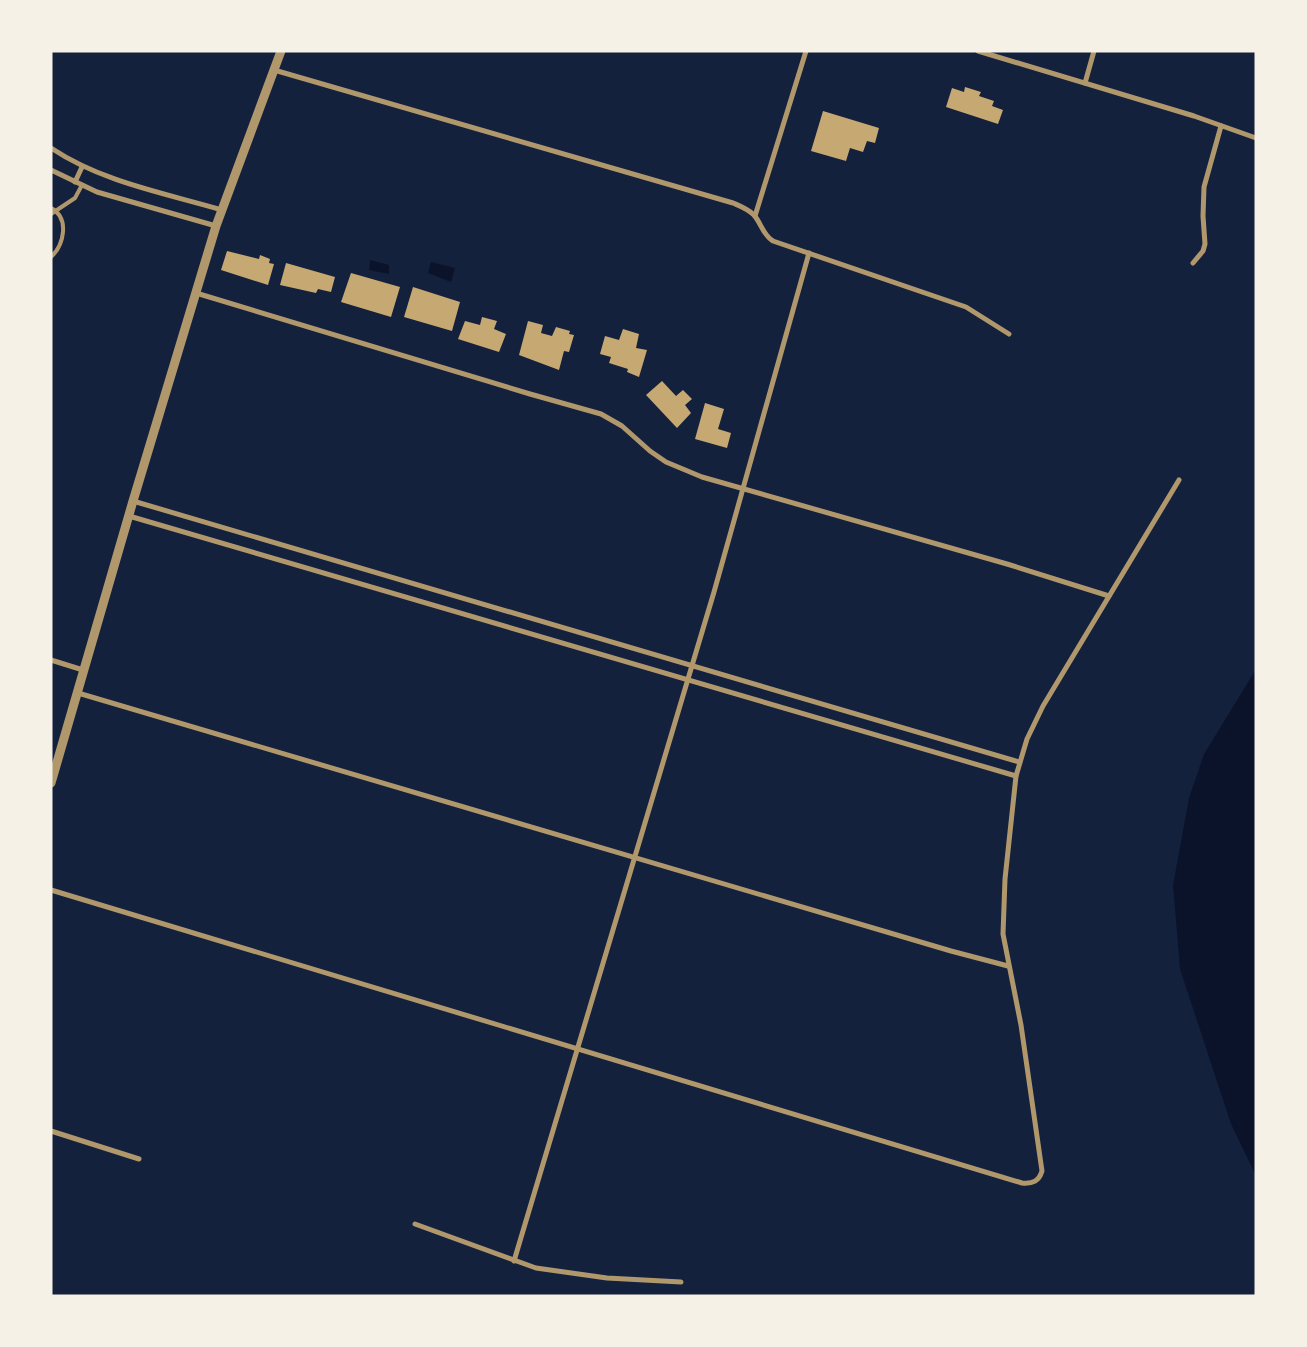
<svg xmlns="http://www.w3.org/2000/svg" width="1307" height="1347" font-family="'IBM Plex Serif',serif">
<style>
.water{fill:#0b132b}
.building{fill:#c6a872}
.lines{fill:none;stroke-linecap:round;stroke-linejoin:round}
.service{stroke:#b1986c;stroke-width:4}
.minor{stroke:#b1986c;stroke-width:5}
.tertiary{stroke:#b1986c;stroke-width:9}
</style>
<rect width="100%" height="100%" fill="#14213d"/>
<g class="water">
<path d="M 370,260 L 389,265 L 389,274 L 369,270 Z"/>
<path d="M 431,262 L 455,268 L 451,282 L 428,273 Z"/>
<path d="M 1256,669 L 1256,1176 L 1231,1124 L 1180,969 L 1173,885 L 1189,798 L 1204,754 Z"/>
</g>
<g class="building">
<path d="M 965,87 L 981,92 L 979,96 L 994,101 L 992,106 L 1003,110 L 998,124 L 946,107 L 952,88 L 964,92 Z"/>
<path d="M 823,111 L 879,128 L 875,143 L 867,141 L 863,152 L 850,148 L 846,161 L 811,151 Z"/>
<path d="M 227,251 L 259,259 L 260,255 L 270,259 L 269,263 L 274,264 L 268,285 L 221,270 Z"/>
<path d="M 286,263 L 335,277 L 331,292 L 318,289 L 316,293 L 280,285 Z"/>
<path d="M 351,273 L 400,287 L 391,317 L 341,302 Z"/>
<path d="M 413,287 L 460,302 L 452,331 L 404,317 Z"/>
<path d="M 482,317 L 497,321 L 494,329 L 506,334 L 499,352 L 458,339 L 465,321 L 480,325 Z"/>
<path d="M 528,321 L 543,325 L 541,333 L 552,336 L 556,327 L 570,331 L 569,334 L 574,335 L 569,352 L 564,351 L 559,370 L 519,355 Z"/>
<path d="M 623,329 L 639,334 L 636,348 L 647,350 L 639,377 L 627,372 L 628,369 L 609,363 L 611,357 L 600,354 L 605,336 L 619,340 Z"/>
<path d="M 662,381 L 676,396 L 683,390 L 692,399 L 685,405 L 691,413 L 677,428 L 646,395 Z"/>
<path d="M 705,403 L 724,409 L 718,429 L 731,433 L 727,448 L 695,439 Z"/>
</g>
<g class="lines">
<g class="service">
<path d="M 51,208 C 70,218 64,245 51,257"/>
<path d="M 51,214 L 75,198 L 82,185"/>
</g>
<g class="minor">
<path d="M 978,51 L 1194,116 L 1256,138"/>
<path d="M 274,70 L 733,203 C 740,206 748,209 754,215 C 761,223 763,235 773,241 L 966,307 L 1009,334"/>
<path d="M 1085,83 L 1094,51"/>
<path d="M 51,148 C 102,182 164,193 222,210"/>
<path d="M 51,170 L 97,192 L 216,226"/>
<path d="M 75,182 L 82,167"/>
<path d="M 755,216 L 806,51"/>
<path d="M 1193,263 L 1203,251 L 1205,244 L 1203,216 L 1204,187 L 1221,126"/>
<path d="M 196,293 L 530,394 L 601,414 L 622,426 L 650,451 L 666,462 L 702,477 L 1007,564 L 1109,596"/>
<path d="M 133,501 L 1019,762"/>
<path d="M 129,516 L 1016,776"/>
<path d="M 51,660 L 83,670"/>
<path d="M 78,693 L 951,951 L 1008,966"/>
<path d="M 51,890 L 1022,1183 C 1033,1184 1039,1181 1042,1171 L 1021,1025 L 1003,934 L 1005,879 L 1016,776 L 1027,739 L 1043,706 L 1179,480"/>
<path d="M 51,1131 L 139,1159"/>
<path d="M 415,1224 L 536,1268 L 607,1278 L 681,1282"/>
<path d="M 514,1261 L 714,592 L 809,253"/>
</g>
<path class="tertiary" d="M 51,783 L 133,501 L 216,226 L 281,51"/>
</g>
<rect width="1307" height="1347" fill="none" stroke="#f6f1e7" stroke-width="105"/>
</svg>
